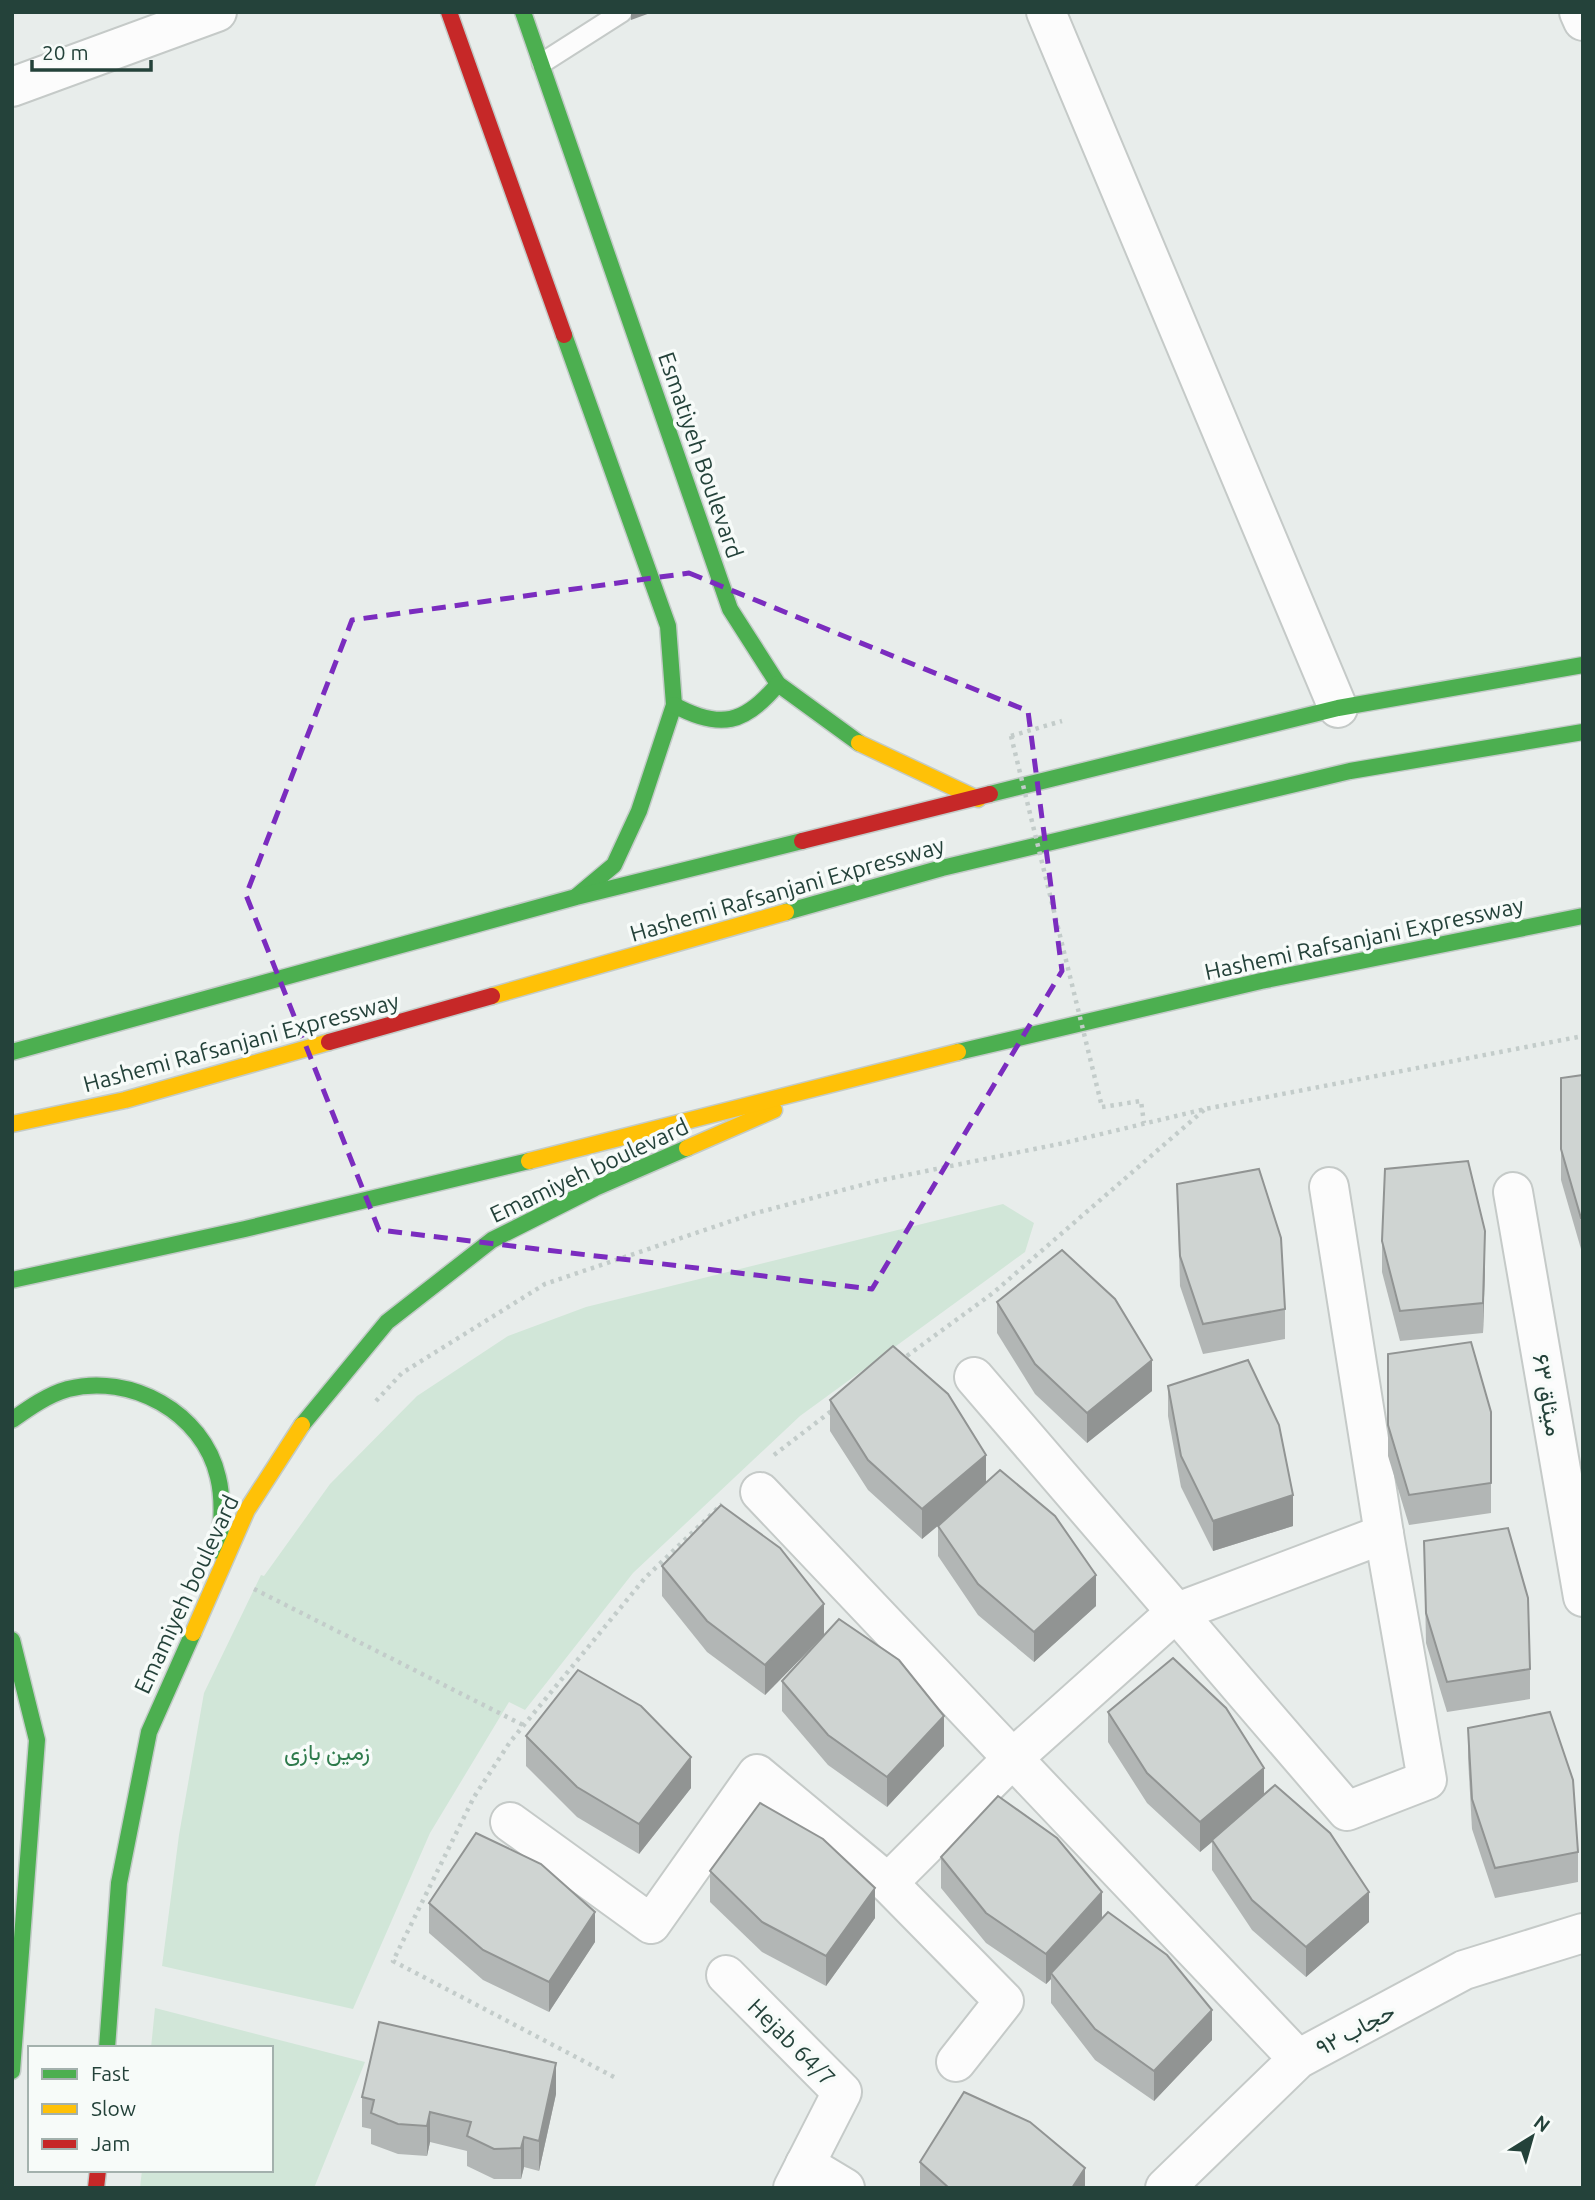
<svg xmlns="http://www.w3.org/2000/svg" width="1595" height="2200" font-family="Ubuntu,Vazirmatn,sans-serif">
<style>
.green{fill:#d1e6d8}
.lines{fill:none;stroke-linecap:round;stroke-linejoin:round}
.lane-casing{stroke:#c5cac8;stroke-width:23}
.street-casing{stroke:#c5cac8;stroke-width:42}
.fast-casing{stroke:#c3cbc8;stroke-width:19}
.slow-casing{stroke:#c3cbc8;stroke-width:19}
.jam-casing{stroke:#c3cbc8;stroke-width:19}
.path{stroke:#c3ccca;stroke-width:4.5;stroke-dasharray:3.5 5;stroke-linecap:butt}
.lane{stroke:#fcfcfc;stroke-width:19}
.street{stroke:#fcfcfc;stroke-width:38}
.fast{stroke:#4caf50;stroke-width:16}
.slow{stroke:#ffc107;stroke-width:16}
.jam{stroke:#c62828;stroke-width:16}
.path-bridge{stroke:#c3ccca;stroke-width:4.5;stroke-dasharray:3.5 5;stroke-linecap:butt}
.wall{fill:#b2b6b5}
.shaded-wall{fill:#919493}
.building{fill:#cfd4d2;stroke:#919493;stroke-width:2}
.marked{fill:none;stroke:#7b2cbf;stroke-width:5;stroke-dasharray:14 9;stroke-linejoin:round}
.labels{text-anchor:middle;dominant-baseline:central;stroke-width:7;stroke-linejoin:round;paint-order:stroke}
.street-label{font-size:23px;fill:#24423a;stroke:#f7fbf9}
.park-label{font-size:23px;fill:#2d7a4b;stroke:#f7fbf9}
</style>
<rect width="100%" height="100%" fill="#e8edeb"/>
<g class="green">
<path d="M 1003,1204 L 1034,1223 L 1025,1252 L 800,1416 L 633,1573 L 525,1710 L 509,1702 L 430,1833 L 353,2009 L 162,1966 L 179,1835 L 204,1693 L 261,1575 L 264,1576 L 330,1484 L 417,1396 L 508,1336 L 586,1307 Z"/>
<path d="M 155,2008 L 365,2062 L 314,2188 L 140,2188 L 142,2170 L 271,2170 L 271,2048 L 151,2048 Z"/>
</g>
<g class="lines">
<g class="lane-casing">
<path id="lane" d="M 542,63 L 622,12"/>
</g>
<g class="street-casing">
<g id="street">
<path d="M 1046,12 L 1338,708"/>
<path d="M 1579,12 L 1583,21"/>
<path d="M 12,87 L 217,12"/>
<path d="M 1513,1192 L 1583,1597"/>
<path d="M 974,1377 L 1347,1811 L 1427,1780 L 1384,1534 L 1329,1187"/>
<path d="M 760,1492 L 1298,2059"/>
<path d="M 510,1822 L 651,1924 L 757,1774 L 888,1883 L 1004,2001 L 956,2062"/>
<path d="M 888,1883 L 1013,1758 L 1175,1613 L 1384,1534"/>
<path d="M 726,1975 L 842,2092 L 793,2188"/>
<path d="M 805,2164 L 845,2188"/>
<path d="M 1165,2188 L 1298,2059 L 1464,1970 L 1583,1933"/>
</g>
</g>
<g class="fast-casing">
<g id="fast">
<path d="M 523,12 L 730,609 L 778,684 L 859,743"/>
<path d="M 564,335 L 668,626 L 674,705 L 639,811 L 614,865 L 577,896"/>
<path d="M 674,705 C 720,730 745,724 778,684"/>
<path d="M 990,794 L 1338,708 L 1583,665"/>
<path d="M 786,912 L 942,868 L 1350,771 L 1583,732"/>
<path d="M 12,1052 L 576,897 L 802,841"/>
<path d="M 958,1052 L 1261,981 L 1583,916"/>
<path d="M 12,1280 L 245,1229 L 529,1161"/>
<path d="M 12,1420 C 29,1408 47,1395 68,1389 C 130,1373 203,1412 218,1477 C 224,1501 221,1526 219,1551"/>
<path d="M 302,1425 L 387,1322 L 492,1240 L 595,1188 L 687,1148"/>
<path d="M 12,1640 L 37,1740 L 12,2071"/>
<path d="M 107,2048 L 119,1883 L 149,1732 L 193,1633"/>
</g>
</g>
<g class="slow-casing">
<g id="slow">
<path d="M 859,743 L 978,799"/>
<path d="M 492,996 L 786,912"/>
<path d="M 12,1124 L 125,1100 L 329,1042"/>
<path d="M 687,1148 L 774,1110"/>
<path d="M 529,1161 L 958,1052"/>
<path d="M 193,1633 L 247,1510 L 302,1425"/>
</g>
</g>
<g class="jam-casing">
<g id="jam">
<path d="M 449,12 L 564,335"/>
<path d="M 802,841 L 990,794"/>
<path d="M 329,1042 L 492,996"/>
<path d="M 96,2188 L 98,2170"/>
</g>
</g>
<g class="path">
<path d="M 1011,736 L 1062,721"/>
<path d="M 1102,1107 L 1141,1101 L 1144,1123"/>
<path d="M 900,1361 L 993,1293 L 1204,1110"/>
<path d="M 376,1401 L 402,1373 L 545,1284 L 752,1214 L 877,1181 L 1064,1143 L 1205,1109 L 1583,1036"/>
<path d="M 774,1455 L 834,1409"/>
<path d="M 254,1589 L 525,1726"/>
<path d="M 614,2077 L 393,1961 L 474,1797 L 510,1742 L 645,1578 L 722,1504"/>
</g>
<use href="#lane" class="lane"/>
<use href="#street" class="street"/>
<use href="#fast" class="fast"/>
<use href="#slow" class="slow"/>
<use href="#jam" class="jam"/>
<path class="path-bridge" d="M 1011,736 L 1102,1107"/>
</g>
<g class="wall">
<path d="M 1583,1075 L 1583,1248 L 1581,1249 L 1561,1180 L 1561,1078 Z"/>
<path d="M 1177,1184 L 1285,1309 L 1285,1339 L 1203,1354 L 1180,1286 Z"/>
<path d="M 1382,1241 L 1485,1262 L 1483,1333 L 1400,1341 L 1382,1272 Z"/>
<path d="M 997,1302 L 1152,1391 L 1087,1443 L 1035,1394 L 997,1333 Z"/>
<path d="M 1388,1354 L 1491,1412 L 1491,1513 L 1409,1525 L 1388,1456 Z"/>
<path d="M 1168,1386 L 1293,1526 L 1213,1551 L 1181,1487 L 1168,1416 Z"/>
<path d="M 830,1400 L 986,1483 L 1096,1606 L 1034,1662 L 978,1615 L 938,1556 L 938,1526 L 944,1521 L 922,1539 L 868,1490 L 830,1431 Z"/>
<path d="M 1424,1541 L 1530,1669 L 1530,1699 L 1447,1712 L 1426,1643 Z"/>
<path d="M 662,1566 L 824,1635 L 765,1695 L 707,1652 L 662,1596 Z"/>
<path d="M 782,1681 L 944,1746 L 887,1807 L 828,1765 L 782,1711 Z"/>
<path d="M 1108,1712 L 1264,1794 L 1369,1922 L 1306,1977 L 1252,1930 L 1212,1870 L 1212,1842 L 1200,1852 L 1147,1803 L 1108,1742 Z"/>
<path d="M 1468,1728 L 1578,1852 L 1578,1882 L 1495,1898 L 1472,1829 L 1468,1758 Z"/>
<path d="M 526,1736 L 691,1788 L 639,1854 L 577,1817 L 526,1766 Z"/>
<path d="M 941,1857 L 1102,1918 L 1212,2040 L 1154,2101 L 1095,2060 L 1051,2003 L 1051,1979 L 1046,1984 L 986,1943 L 941,1888 Z"/>
<path d="M 710,1871 L 875,1918 L 826,1986 L 762,1952 L 710,1902 Z"/>
<path d="M 429,1903 L 595,1942 L 549,2012 L 483,1980 L 429,1933 Z"/>
<path d="M 556,2094 L 539,2171 L 524,2167 L 521,2179 L 494,2179 L 467,2166 L 467,2151 L 430,2142 L 427,2156 L 398,2154 L 371,2144 L 371,2129 L 362,2127 L 362,2097 Z"/>
<path d="M 920,2162 L 1085,2188 L 920,2188 Z"/>
</g>
<g class="shaded-wall">
<path d="M 636,12 L 653,12 L 631,20 L 631,14 Z"/>
<path d="M 1485,1231 L 1485,1262 L 1483,1333 L 1483,1303 Z"/>
<path d="M 1152,1360 L 1152,1391 L 1087,1443 L 1087,1413 Z"/>
<path d="M 986,1455 L 986,1485 L 922,1539 L 922,1509 Z"/>
<path d="M 1293,1495 L 1293,1526 L 1213,1551 L 1213,1521 Z"/>
<path d="M 1096,1575 L 1096,1606 L 1034,1662 L 1034,1632 Z"/>
<path d="M 824,1604 L 824,1635 L 765,1695 L 765,1665 Z"/>
<path d="M 944,1716 L 944,1746 L 887,1807 L 887,1777 Z"/>
<path d="M 691,1757 L 691,1788 L 639,1854 L 639,1824 Z"/>
<path d="M 1264,1768 L 1264,1798 L 1200,1852 L 1200,1822 Z"/>
<path d="M 875,1888 L 875,1918 L 826,1986 L 826,1956 Z"/>
<path d="M 1102,1892 L 1102,1922 L 1051,1973 L 1051,1979 L 1046,1984 L 1046,1954 Z"/>
<path d="M 1369,1892 L 1369,1922 L 1306,1977 L 1306,1947 Z"/>
<path d="M 595,1912 L 595,1942 L 549,2012 L 549,1982 Z"/>
<path d="M 1212,2010 L 1212,2040 L 1154,2101 L 1154,2071 Z"/>
<path d="M 556,2063 L 556,2094 L 539,2171 L 539,2141 Z"/>
<path d="M 430,2112 L 430,2142 L 427,2156 L 427,2126 Z"/>
<path d="M 524,2137 L 524,2167 L 521,2179 L 521,2148 Z"/>
<path d="M 1085,2168 L 1085,2188 L 1072,2188 Z"/>
</g>
<g class="building">
<path d="M 1583,1075 L 1583,1218 L 1581,1218 L 1561,1149 L 1561,1078 Z"/>
<path d="M 1468,1161 L 1485,1231 L 1483,1303 L 1400,1311 L 1382,1241 L 1385,1169 Z"/>
<path d="M 1259,1169 L 1281,1238 L 1285,1309 L 1203,1324 L 1180,1256 L 1177,1184 Z"/>
<path d="M 1062,1250 L 1115,1299 L 1152,1360 L 1087,1413 L 1035,1364 L 997,1302 Z"/>
<path d="M 1471,1342 L 1491,1412 L 1491,1483 L 1409,1495 L 1388,1425 L 1388,1354 Z"/>
<path d="M 893,1346 L 948,1394 L 986,1455 L 922,1509 L 868,1460 L 830,1400 Z"/>
<path d="M 1248,1360 L 1279,1425 L 1293,1495 L 1213,1521 L 1181,1456 L 1168,1386 Z"/>
<path d="M 1000,1470 L 1055,1516 L 1096,1575 L 1034,1632 L 978,1584 L 938,1526 Z"/>
<path d="M 721,1505 L 780,1548 L 824,1604 L 765,1665 L 707,1621 L 662,1566 Z"/>
<path d="M 1508,1528 L 1528,1598 L 1530,1669 L 1447,1682 L 1426,1613 L 1424,1541 Z"/>
<path d="M 839,1619 L 899,1660 L 944,1716 L 887,1777 L 828,1735 L 782,1681 Z"/>
<path d="M 1173,1658 L 1226,1708 L 1264,1768 L 1200,1822 L 1147,1773 L 1108,1712 Z"/>
<path d="M 578,1670 L 641,1706 L 691,1757 L 639,1824 L 577,1787 L 526,1736 Z"/>
<path d="M 1550,1712 L 1573,1780 L 1578,1852 L 1495,1868 L 1472,1799 L 1468,1728 Z"/>
<path d="M 1275,1785 L 1330,1833 L 1369,1892 L 1306,1947 L 1252,1900 L 1212,1840 Z"/>
<path d="M 998,1796 L 1057,1838 L 1102,1892 L 1046,1954 L 986,1913 L 941,1857 Z"/>
<path d="M 760,1803 L 823,1839 L 875,1888 L 826,1956 L 762,1922 L 710,1871 Z"/>
<path d="M 476,1833 L 541,1864 L 595,1912 L 549,1982 L 483,1950 L 429,1903 Z"/>
<path d="M 1108,1912 L 1167,1955 L 1212,2010 L 1154,2071 L 1095,2029 L 1051,1973 Z"/>
<path d="M 379,2022 L 556,2063 L 539,2141 L 524,2137 L 521,2148 L 494,2149 L 467,2136 L 471,2122 L 430,2112 L 427,2126 L 398,2124 L 371,2113 L 374,2100 L 362,2097 Z"/>
<path d="M 964,2092 L 1030,2122 L 1085,2168 L 1072,2188 L 949,2188 L 920,2162 Z"/>
</g>
<path class="marked" d="M 689,573 L 1028,711 L 1062,971 L 872,1289 L 379,1230 L 246,895 L 352,620 Z"/>
<g class="labels">
<g class="street-label">
<text transform="translate(701 455) rotate(71)">Esmatiyeh Boulevard</text>
<text transform="translate(787 889) rotate(-16)">Hashemi Rafsanjani Expressway</text>
<text transform="translate(1364 938) rotate(-12)">Hashemi Rafsanjani Expressway</text>
<text transform="translate(241 1042) rotate(-15)">Hashemi Rafsanjani Expressway</text>
<text transform="translate(589 1170) rotate(-25)">Emamiyeh boulevard</text>
<text transform="translate(1548 1395) rotate(80)">میثاق ۶۳</text>
<text transform="translate(186 1594) rotate(-65)">Emamiyeh boulevard</text>
<text transform="translate(1355 2029) rotate(-28)">حجاب ۹۲</text>
<text transform="translate(792 2042) rotate(45)">Hejab 64/7</text>
</g>
<g class="park-label">
<text x="327" y="1751">زمین بازی</text>
</g>
</g>
<rect width="1595" height="2200" fill="none" stroke="#24423a" stroke-width="28"/>
<rect x="28" y="2046" width="245" height="126" fill="#f7fbf9" stroke="#a3b1ad" stroke-width="2"/>
<rect x="42" y="2069" width="35" height="10" fill="#4caf50" stroke="#a3b1ad" stroke-width="2"/>
<text x="91" y="2081" font-size="21" fill="#24423a">Fast</text>
<rect x="42" y="2104" width="35" height="10" fill="#ffc107" stroke="#a3b1ad" stroke-width="2"/>
<text x="91" y="2116" font-size="21" fill="#24423a">Slow</text>
<rect x="42" y="2139" width="35" height="10" fill="#c62828" stroke="#a3b1ad" stroke-width="2"/>
<text x="91" y="2151" font-size="21" fill="#24423a">Jam</text>
<g transform="translate(1532 2137) rotate(37)" stroke="#f7fbf9" stroke-width="5" paint-order="stroke">
<path d="M0-5L12 26L0 18L-12 26Z" fill="#24423a"/>
<text y="-10" font-size="19" font-weight="bold" text-anchor="middle" fill="#24423a">N</text>
</g>
<path d="M32 60v10h119v-10" fill="none" stroke="#24423a" stroke-width="3.5"/>
<text x="42" y="60" font-size="21" fill="#24423a" stroke="#f7fbf9" stroke-width="5" paint-order="stroke">20 m</text>
</svg>
